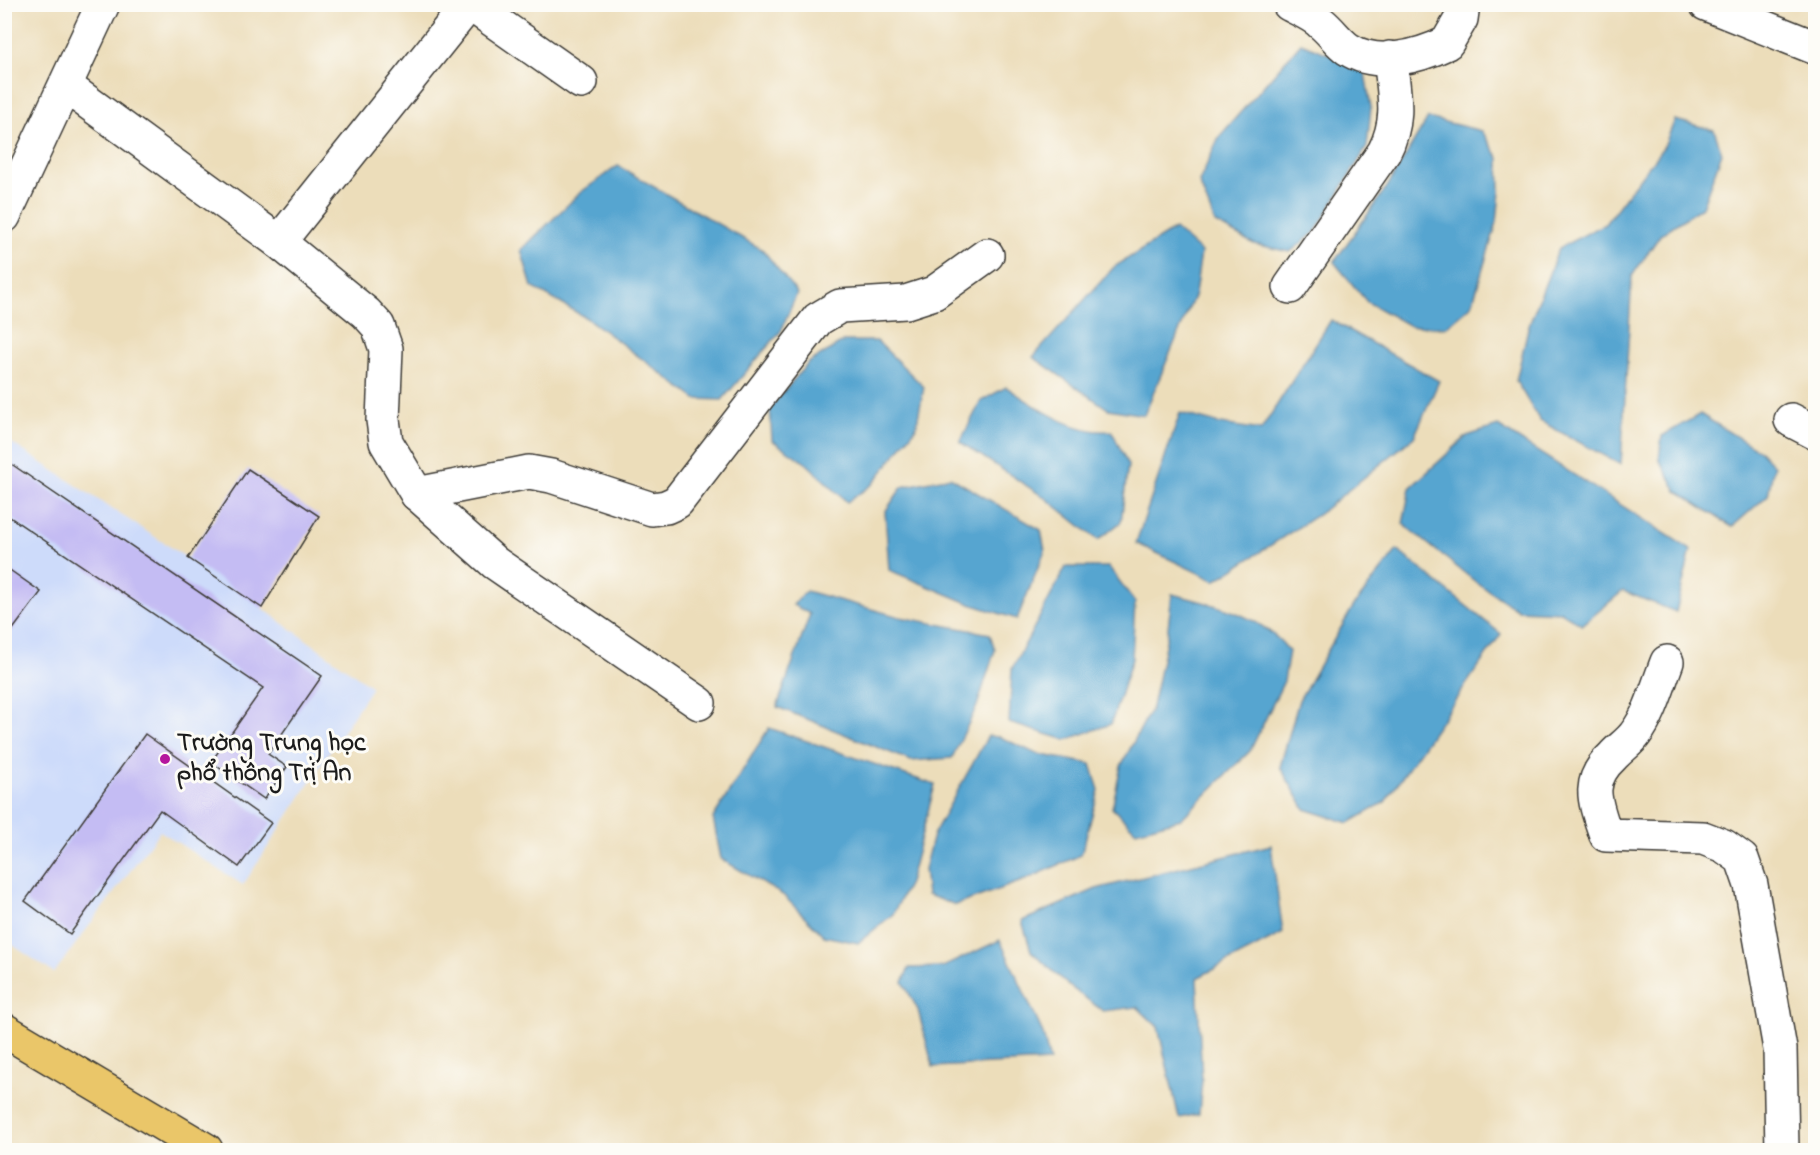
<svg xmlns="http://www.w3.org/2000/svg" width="1820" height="1155" font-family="'Indie Flower',sans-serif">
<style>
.built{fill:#cddbfa}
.water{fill:#57a5d0;stroke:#3a6076;stroke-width:1.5}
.building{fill:#c4bcf3}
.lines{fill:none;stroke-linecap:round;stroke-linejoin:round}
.minor-casing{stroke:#3b3934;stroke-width:36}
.major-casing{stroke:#3b3934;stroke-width:36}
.minor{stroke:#fff;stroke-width:33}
.major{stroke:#eac669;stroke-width:33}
.poi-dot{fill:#b5179e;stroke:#fdfcf7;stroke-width:2}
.labels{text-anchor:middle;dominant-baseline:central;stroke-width:6;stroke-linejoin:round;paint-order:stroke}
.poi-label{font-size:26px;font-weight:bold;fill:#1c1c1c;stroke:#fdfcf7;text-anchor:start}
</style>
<rect width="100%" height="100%" fill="#fdfcf7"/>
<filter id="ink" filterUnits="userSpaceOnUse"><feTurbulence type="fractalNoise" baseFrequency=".0167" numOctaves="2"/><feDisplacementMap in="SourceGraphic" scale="12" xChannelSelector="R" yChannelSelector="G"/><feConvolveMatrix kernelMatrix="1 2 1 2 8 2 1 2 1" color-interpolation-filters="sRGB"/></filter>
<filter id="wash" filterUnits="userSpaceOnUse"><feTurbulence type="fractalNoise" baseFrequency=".008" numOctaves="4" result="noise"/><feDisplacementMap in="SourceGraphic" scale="24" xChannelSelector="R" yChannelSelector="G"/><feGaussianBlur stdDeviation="1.35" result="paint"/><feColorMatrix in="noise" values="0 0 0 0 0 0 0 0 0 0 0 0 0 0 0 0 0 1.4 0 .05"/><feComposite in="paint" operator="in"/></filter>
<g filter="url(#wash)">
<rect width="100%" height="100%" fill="#ecddba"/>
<path class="built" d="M 4,438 L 187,558 L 248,469 L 319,516 L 262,608 L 372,687 L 243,885 L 160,831 L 54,973 L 5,940 Z"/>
<g class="water">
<path d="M 1301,43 L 1364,68 L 1371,107 L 1367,147 L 1315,232 L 1290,252 L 1254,244 L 1215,223 L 1199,182 L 1219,137 Z"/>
<path d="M 1428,118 L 1482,131 L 1499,158 L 1500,191 L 1497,222 L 1472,305 L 1446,327 L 1410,326 L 1367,302 L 1334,262 L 1387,187 Z"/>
<path d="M 1675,120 L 1714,130 L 1722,153 L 1702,207 L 1661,234 L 1632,276 L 1621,465 L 1540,421 L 1516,381 L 1528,328 L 1559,248 L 1605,224 L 1664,146 Z"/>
<path d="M 618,166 L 763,250 L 797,293 L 781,331 L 722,400 L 696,399 L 588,319 L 532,287 L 521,250 L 581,192 Z"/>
<path d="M 1175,229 L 1201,252 L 1195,294 L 1144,415 L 1108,409 L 1033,357 L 1114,267 Z"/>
<path d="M 1331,320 L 1439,381 L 1414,437 L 1319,514 L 1215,581 L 1136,543 L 1180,413 L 1221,424 L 1261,430 Z"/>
<path d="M 844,341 L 877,341 L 924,387 L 916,428 L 873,484 L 847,502 L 807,464 L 772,440 L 770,408 L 808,363 Z"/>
<path d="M 1006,387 C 1037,407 1074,435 1112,431 L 1128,465 L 1121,522 L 1098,540 L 1044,497 L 960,442 L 981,401 Z"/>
<path d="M 1700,414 L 1760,451 L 1774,466 L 1768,495 L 1732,527 L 1677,491 L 1659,459 L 1662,436 Z"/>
<path d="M 1498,426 L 1691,550 L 1676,612 L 1623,591 L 1582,625 L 1561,612 L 1518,610 L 1477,583 L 1403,524 L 1410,488 L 1467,436 Z"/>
<path d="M 950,477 L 1041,530 L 1045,551 L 1017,619 L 973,605 L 889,570 L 885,512 L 902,487 Z"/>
<path d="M 1397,550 L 1501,634 L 1385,802 L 1349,823 L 1305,809 L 1280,767 L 1299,700 L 1353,607 Z"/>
<path d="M 1066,567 L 1109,567 L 1135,602 L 1132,659 L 1111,724 L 1066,740 L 1009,723 L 1012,669 Z"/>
<path d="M 806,591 L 900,617 L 990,634 L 995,650 L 977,706 L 952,758 L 911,761 L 777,707 L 810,614 L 793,605 Z"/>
<path d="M 1172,594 C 1215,605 1261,614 1289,651 L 1284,681 L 1250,751 L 1181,819 L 1136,831 L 1112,808 L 1121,766 L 1152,707 L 1167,636 Z"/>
<path d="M 769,728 L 935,785 L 909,883 L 893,914 L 858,943 L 824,936 L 783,895 L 721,859 L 713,818 Z"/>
<path d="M 988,736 L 1000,737 L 1037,754 L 1091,764 L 1099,790 L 1081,855 L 1025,880 L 956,905 L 927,895 L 924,869 L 933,835 Z"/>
<path d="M 1271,845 L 1283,933 L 1197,978 L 1202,1080 L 1199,1114 L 1179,1118 L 1158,1027 L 1137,1007 L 1103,1011 L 1069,986 L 1031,951 L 1022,921 L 1096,889 Z"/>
<path d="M 1000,940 L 1042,1031 L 1050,1061 L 933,1067 L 918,1010 L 903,982 L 909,968 L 943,967 Z"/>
</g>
<g id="blocks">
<g class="building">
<path d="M 4,459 L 322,676 L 268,754 L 287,767 L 264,799 L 211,762 L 263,688 L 4,513 Z"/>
<path d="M 248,469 L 319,516 L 262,608 L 188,558 Z"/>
<path d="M 4,566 L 41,592 L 11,632 L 4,628 Z"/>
<path d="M 145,734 L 271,823 L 239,867 L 160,810 L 70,934 L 25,901 Z"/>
</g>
</g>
</g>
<g filter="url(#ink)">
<use href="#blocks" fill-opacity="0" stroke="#3b3934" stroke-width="1.5"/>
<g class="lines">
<g class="minor-casing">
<g id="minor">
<path d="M 470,4 L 581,82"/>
<path d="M 1289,4 C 1300,10 1313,15 1321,23 C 1331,31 1338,42 1348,49 C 1377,68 1418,57 1447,43 L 1461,19 L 1463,4"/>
<path d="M 1706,4 L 1816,48"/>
<path d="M 67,87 L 279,242 L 366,313 L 378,326 L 386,349 L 383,420 L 386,442 L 417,494 L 495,563 L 699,703"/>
<path d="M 4,216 L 103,4"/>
<path d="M 279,242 L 469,4"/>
<path d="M 1290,287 L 1384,152 C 1401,119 1394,94 1390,58"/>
<path d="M 1791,420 L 1816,433"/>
<path d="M 417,494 L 529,472 L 551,476 L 652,509 L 666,507 L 677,502 L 818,319 L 840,306 L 906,302 L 934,293 L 987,255"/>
<path d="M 1667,662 C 1658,685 1651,713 1636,733 C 1630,742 1620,748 1613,756 C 1585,782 1595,802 1606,835 L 1703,838 L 1724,846 L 1742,859 L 1751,885 L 1780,1049 L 1782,1150"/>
</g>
</g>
<g class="major-casing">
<path id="major" d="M 4,1030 L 206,1150"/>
</g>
<use href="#minor" class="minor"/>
<use href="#major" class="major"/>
</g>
</g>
<circle class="poi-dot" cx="165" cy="759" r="6"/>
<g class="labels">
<g class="poi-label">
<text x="177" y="744">Trường Trung học<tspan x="177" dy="30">phổ thông Trị An</tspan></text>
</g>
</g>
<rect width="1820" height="1155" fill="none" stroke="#fdfcf7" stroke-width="24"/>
</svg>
